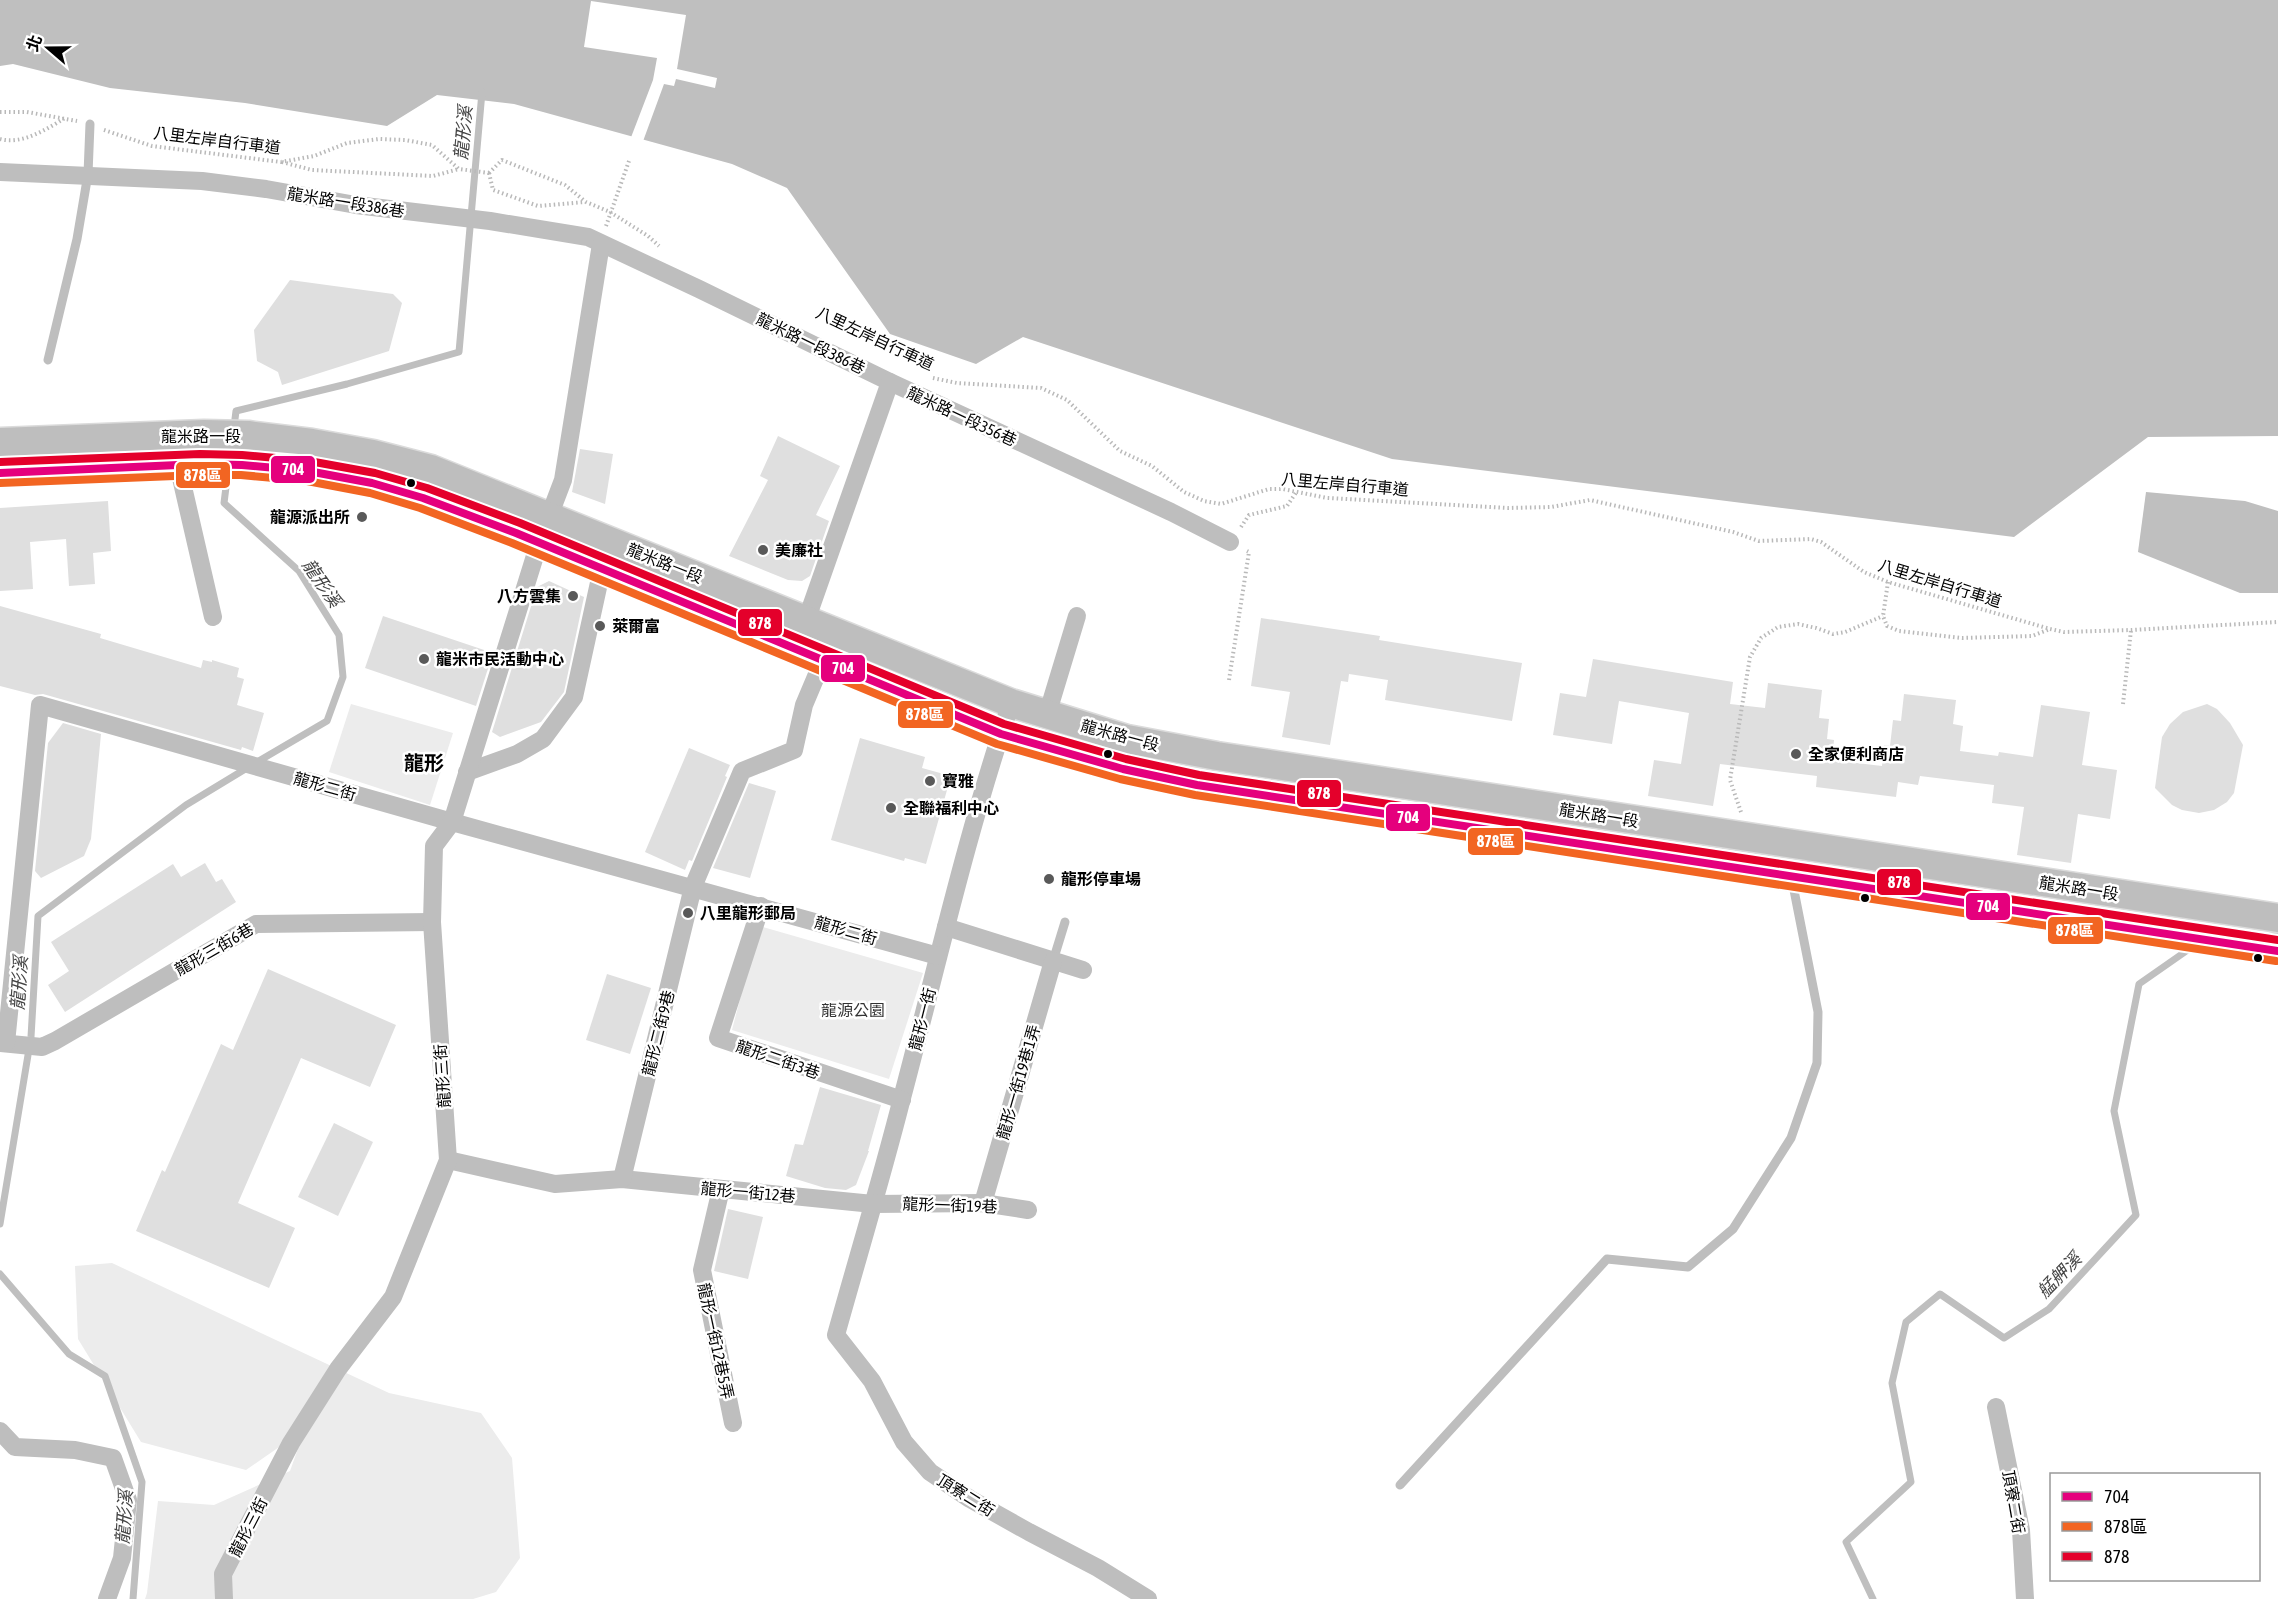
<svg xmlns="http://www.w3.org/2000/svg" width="2278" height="1599" font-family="'Asap Condensed','Noto Sans TC',sans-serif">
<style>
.green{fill:#ececec}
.water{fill:#bfbfbf}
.pier{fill:#fff}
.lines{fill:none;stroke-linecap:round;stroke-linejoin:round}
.stream{stroke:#bfbfbf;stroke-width:7}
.building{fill:#dfdfdf}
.primary-casing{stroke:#dbdbdb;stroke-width:31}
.path{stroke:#b9b9b9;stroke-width:4;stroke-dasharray:1.5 3;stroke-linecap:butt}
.lane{stroke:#bebebe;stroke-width:9}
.street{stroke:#bebebe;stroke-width:18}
.primary{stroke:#bebebe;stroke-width:28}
.bus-1-casing{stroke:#fff;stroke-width:12}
.bus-2-casing{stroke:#fff;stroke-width:12}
.bus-3-casing{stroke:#fff;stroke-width:12}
.bus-1{stroke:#e5007d;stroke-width:8}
.bus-2{stroke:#f26522;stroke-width:8}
.bus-3{stroke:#e4002b;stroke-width:8}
.bus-dot{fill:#000;stroke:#fff;stroke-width:2}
.poi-dot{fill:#595959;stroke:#fff;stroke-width:2}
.labels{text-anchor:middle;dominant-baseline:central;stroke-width:5;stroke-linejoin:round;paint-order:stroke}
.street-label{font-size:16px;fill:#000;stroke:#fff}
.poi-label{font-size:16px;font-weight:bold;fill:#000;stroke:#fff;text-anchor:start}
.park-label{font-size:16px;fill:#333;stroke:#fff}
.water-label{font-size:18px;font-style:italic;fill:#444;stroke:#fff}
.quarter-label{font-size:20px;font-weight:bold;fill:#000;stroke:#fff}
.line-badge{stroke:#fff;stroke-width:2}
.badge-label{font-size:16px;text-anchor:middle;font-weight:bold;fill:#fff}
</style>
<rect width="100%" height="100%" fill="#fff"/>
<g class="green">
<path d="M 351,704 L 453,733 L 430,805 L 329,772 Z"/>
<path d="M 759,926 L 923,973 L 889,1079 L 732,1030 Z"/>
<path d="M 112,1263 L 389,1393 L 481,1413 L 512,1458 L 520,1558 L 496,1592 L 473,1599 L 145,1599 L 147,1593 L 158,1501 L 214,1505 L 290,1471 L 305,1429 L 246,1470 L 141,1442 L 78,1339 L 75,1266 Z"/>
</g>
<g class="water">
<path d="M 0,0 L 2278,0 L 2278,436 L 2148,437 L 2014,537 L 1392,459 L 1023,337 L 976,364 L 890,334 L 787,188 L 732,164 L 514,104 L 437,95 L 387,126 L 245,103 L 110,88 L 13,64 L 0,66 Z"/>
<path d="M 2146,492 L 2245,501 L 2278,511 L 2278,593 L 2240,593 L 2138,552 Z"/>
</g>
<path class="pier" d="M 591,1 L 686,15 L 677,69 L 717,78 L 715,88 L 676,79 L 674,86 L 664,84 L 642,144 L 630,140 L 653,80 L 657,58 L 584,47 Z"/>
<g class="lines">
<g class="stream">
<path d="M 234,427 L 236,411 L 347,384 L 459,352 L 482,92"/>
<path d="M 228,471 L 224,503 L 299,571 L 339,635 L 343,677 L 327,721 L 257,762"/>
<path d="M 2265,937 L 2278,935"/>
<path d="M 0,1224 L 31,1037 L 38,916 L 186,805 L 247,768"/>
<path d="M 0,1274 L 69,1354 L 105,1376 L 142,1482 L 133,1599"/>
<path d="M 1873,1599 L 1846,1542 L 1911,1482 L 1892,1383 L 1906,1322 L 1940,1294 L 2004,1338 L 2049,1309 L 2136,1215 L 2114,1111 L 2139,984 L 2192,947"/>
</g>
</g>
<g class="building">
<path d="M 290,280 L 393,294 L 402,303 L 389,351 L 282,385 L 278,372 L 257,361 L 254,330 Z"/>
<path d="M 778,436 L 840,466 L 816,515 L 829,521 L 810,576 L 802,581 L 788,580 L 729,556 L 768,480 L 760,476 Z"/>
<path d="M 580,449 L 613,454 L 605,504 L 572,492 Z"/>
<path d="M 108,501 L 111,551 L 93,553 L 95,584 L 69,586 L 66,539 L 30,542 L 33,589 L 0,591 L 0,508 Z"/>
<path d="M 549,581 L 584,597 L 564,692 L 541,722 L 500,737 L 492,732 L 537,587 Z"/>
<path d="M 0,606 L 101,634 L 100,638 L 201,668 L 203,660 L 212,662 L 212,660 L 239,668 L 237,677 L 244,679 L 237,705 L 264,713 L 253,751 L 242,747 L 241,750 L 43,694 L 35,695 L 0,686 Z"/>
<path d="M 383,616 L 493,653 L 476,706 L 365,668 Z"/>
<path d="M 1261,618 L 1380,636 L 1379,640 L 1522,663 L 1512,721 L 1385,700 L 1388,680 L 1349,674 L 1348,682 L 1341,681 L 1330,745 L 1282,737 L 1290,692 L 1251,686 Z"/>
<path d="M 1593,659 L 1733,682 L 1730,704 L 1765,708 L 1768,683 L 1822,690 L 1819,718 L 1829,719 L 1827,739 L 1834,740 L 1832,760 L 1882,766 L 1884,745 L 1890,746 L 1893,720 L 1901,721 L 1904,694 L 1956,700 L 1953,724 L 1963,726 L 1960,751 L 1998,756 L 1999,752 L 2033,757 L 2041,705 L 2090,712 L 2082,765 L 2117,770 L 2110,819 L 2078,814 L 2071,863 L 2017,855 L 2024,807 L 1992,803 L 1994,785 L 1920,776 L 1918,785 L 1898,782 L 1896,797 L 1816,787 L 1817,776 L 1720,764 L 1713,806 L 1648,796 L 1654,760 L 1681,764 L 1689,713 L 1619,701 L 1612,744 L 1553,735 L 1560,693 L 1586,697 Z"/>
<path d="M 2207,704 L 2217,709 L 2230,723 L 2243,745 L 2234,793 L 2227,802 L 2214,810 L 2199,813 L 2182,810 L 2172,805 L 2155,788 L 2162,737 L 2170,724 L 2183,712 Z"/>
<path d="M 63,723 L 101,734 L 91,839 L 84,856 L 41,878 L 35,871 L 48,743 Z"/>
<path d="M 860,738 L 925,757 L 922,768 L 951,776 L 926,864 L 905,858 L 904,861 L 831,840 Z"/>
<path d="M 689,748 L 730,765 L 725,776 L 727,777 L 692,861 L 689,860 L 685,870 L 645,852 Z"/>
<path d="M 749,783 L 776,791 L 750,878 L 713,868 Z"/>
<path d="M 205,863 L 216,882 L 222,879 L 236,902 L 65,1012 L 48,985 L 69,971 L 51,942 L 173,864 L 181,877 Z"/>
<path d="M 268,969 L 396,1025 L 370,1087 L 301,1058 L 238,1203 L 295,1228 L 269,1288 L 136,1231 L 162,1170 L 165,1172 L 221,1044 L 233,1050 Z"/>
<path d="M 607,974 L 651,988 L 630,1054 L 586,1040 Z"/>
<path d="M 820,1087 L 881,1105 L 868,1151 L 869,1151 L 856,1185 L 846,1190 L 825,1188 L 786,1176 L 795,1144 L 803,1145 Z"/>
<path d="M 334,1123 L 373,1142 L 338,1216 L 298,1197 Z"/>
<path d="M 728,1209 L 763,1217 L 748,1279 L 714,1271 Z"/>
</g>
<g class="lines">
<g class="primary-casing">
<g id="primary">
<path d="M 0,442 L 204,434 L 248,435 L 312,443 L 373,454 L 431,469 L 1011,703 L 1127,739 L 1217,756 L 2278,918"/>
<path d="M 0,473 L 200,464 L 242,465 L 308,471 L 372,483 L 423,498 L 516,533 L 1001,734 L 1123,769 L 1197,785 L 2278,951"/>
</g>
</g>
<g class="path">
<path d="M 0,112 L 27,112 L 77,121"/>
<path d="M 104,130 L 152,146 L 281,162 L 314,156 L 347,143 L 379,139 L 405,140 L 432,145 L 459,169 L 489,173"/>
<path d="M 0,139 C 22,145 47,129 65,118"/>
<path d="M 282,162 L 312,170 L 433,176 L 459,169"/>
<path d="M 489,173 L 502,160 L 565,185 L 586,202 L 610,212 L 648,236 L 659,246"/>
<path d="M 489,173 L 493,190 L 538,206 L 585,202"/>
<path d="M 606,226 L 629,161"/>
<path d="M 933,378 L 957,383 L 1041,388 L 1067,400 L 1120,451 L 1152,466 L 1184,492 L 1204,501 L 1221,504 L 1269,489 L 1283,489 L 1327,498 L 1508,508 L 1551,507 L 1590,500 L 1733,532 L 1759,541 L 1811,539 L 1821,542 L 1864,572 L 1888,582 L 2050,629 L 2064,632 L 2131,630 L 2278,622"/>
<path d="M 1241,527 L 1249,515 L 1287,506 L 1297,491"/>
<path d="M 1888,582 L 1883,616 L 1887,626 L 1899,631 L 1962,638 L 2032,636 L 2050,629"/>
<path d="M 1229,680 L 1249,552 L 1247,551"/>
<path d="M 2123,704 L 2131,630"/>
<path d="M 1741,812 L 1730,780 L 1750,657 L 1761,638 L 1778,627 L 1798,624 L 1816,628 L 1833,634 L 1845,632 L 1883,616"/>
</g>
<g class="lane">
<path d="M 48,360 L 77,239 L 88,174 L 90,124"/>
<path d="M 1053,961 L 1065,922"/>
<path d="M 1400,1485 L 1607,1259 L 1688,1267 L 1733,1229 L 1791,1138 L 1817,1063 L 1818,1012 L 1792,880"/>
</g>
<g class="street">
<path d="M 0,172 L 202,181 L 266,189 L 356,205 L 490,221 L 588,237 L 699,289 L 890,382 L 1171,512 L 1230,542"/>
<path d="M 178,465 L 213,617"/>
<path d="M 806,621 L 890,382"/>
<path d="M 1011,703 C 967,832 937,966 902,1098 C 882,1177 858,1256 836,1335 L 872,1381 L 904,1442 L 930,1472 L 970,1499 L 1029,1532 L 1098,1568 L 1148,1599"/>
<path d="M 1047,715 L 1077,616"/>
<path d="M 467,772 L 517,754 L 543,739 L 574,697 L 602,569"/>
<path d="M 761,906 L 718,1038 L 902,1100"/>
<path d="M 946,927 L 1083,970"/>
<path d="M 0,1043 L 42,1047 L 55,1041 L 256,924 L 432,922"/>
<path d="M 6,1043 L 40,705 L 452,822 L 938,956"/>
<path d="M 448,1160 L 555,1184 L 622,1179 L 873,1204 L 983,1203 L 1028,1210"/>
<path d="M 622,1179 L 693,887 L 742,771 L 794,750 L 804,705 L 823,660"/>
<path d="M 721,1189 L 702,1270 L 733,1423"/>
<path d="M 983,1203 L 1053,961"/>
<path d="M 1996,1407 L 2021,1530 L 2025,1599"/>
<path d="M 0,1431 L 15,1447 L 75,1450 L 113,1458 L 128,1500 L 122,1558 L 107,1599"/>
<path d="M 224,1599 L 223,1574 L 291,1443 L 338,1369 L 393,1297 L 448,1160 L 432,922 L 434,846 L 452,822 L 539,543 L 563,480 L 601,244"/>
</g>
<use href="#primary" class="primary"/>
<g class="bus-1-casing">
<path id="bus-1" d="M 0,473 L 200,464 L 242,465 L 308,471 L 372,483 L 423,498 L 516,533 L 1001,734 L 1123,769 L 1197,785 L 2278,951"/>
</g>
<g class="bus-2-casing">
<path id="bus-2" d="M 0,483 L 200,475 L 241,475 L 307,481 L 370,493 L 420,508 L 512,543 L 997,744 L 1120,779 L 1195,795 L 2276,961"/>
</g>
<g class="bus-3-casing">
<path id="bus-3" d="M 0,462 L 200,454 L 242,455 L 309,461 L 375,473 L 427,488 L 520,523 L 1004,724 L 1126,759 L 1199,775 L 2278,940"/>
</g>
<use href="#bus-1" class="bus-1"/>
<use href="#bus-2" class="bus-2"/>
<use href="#bus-3" class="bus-3"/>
</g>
<g class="bus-dot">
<circle cx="411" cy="483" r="5"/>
<circle cx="1108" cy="754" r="5"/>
<circle cx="1865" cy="898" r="5"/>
<circle cx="2258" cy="958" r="5"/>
</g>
<g class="poi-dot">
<circle cx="362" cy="517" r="6"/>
<circle cx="763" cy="550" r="6"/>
<circle cx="573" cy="596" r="6"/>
<circle cx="600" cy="626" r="6"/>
<circle cx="424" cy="659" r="6"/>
<circle cx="1796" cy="754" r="6"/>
<circle cx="930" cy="781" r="6"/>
<circle cx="891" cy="808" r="6"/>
<circle cx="1049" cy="879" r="6"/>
<circle cx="688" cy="913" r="6"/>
</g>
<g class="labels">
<g class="street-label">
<text transform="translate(217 140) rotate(7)">八里左岸自行車道</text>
<text transform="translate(346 202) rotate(9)">龍米路一段386巷</text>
<text transform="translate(875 338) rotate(25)">八里左岸自行車道</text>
<text transform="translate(811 343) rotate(26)">龍米路一段386巷</text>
<text transform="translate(962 416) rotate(25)">龍米路一段356巷</text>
<text x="201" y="436">龍米路一段</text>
<text transform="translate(1345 484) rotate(5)">八里左岸自行車道</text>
<text transform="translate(665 563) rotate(22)">龍米路一段</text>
<text transform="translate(1940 583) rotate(17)">八里左岸自行車道</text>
<text transform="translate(1120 735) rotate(15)">龍米路一段</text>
<text transform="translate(325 786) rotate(16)">龍形二街</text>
<text transform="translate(1599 815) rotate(9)">龍米路一段</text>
<text transform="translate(2079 888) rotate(9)">龍米路一段</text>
<text transform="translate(846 930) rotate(16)">龍形二街</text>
<text transform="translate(214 949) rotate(-30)">龍形三街6巷</text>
<text transform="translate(922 1019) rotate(-76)">龍形一街</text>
<text transform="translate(658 1033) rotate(-76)">龍形二街9巷</text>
<text transform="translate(778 1059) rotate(19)">龍形二街3巷</text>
<text transform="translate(442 1076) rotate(-94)">龍形三街</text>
<text transform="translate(1018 1082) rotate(-74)">龍形一街19巷1弄</text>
<text transform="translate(748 1192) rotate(5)">龍形一街12巷</text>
<text transform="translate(950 1205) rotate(2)">龍形一街19巷</text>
<text transform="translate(716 1341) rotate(78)">龍形一街12巷5弄</text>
<text transform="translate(966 1495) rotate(32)">頂寮二街</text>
<text transform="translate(2014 1502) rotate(80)">頂寮二街</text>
<text transform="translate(248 1527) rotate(-63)">龍形三街</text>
</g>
<g class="poi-label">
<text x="350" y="517" text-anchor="end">龍源派出所</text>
<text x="775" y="550">美廉社</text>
<text x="561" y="596" text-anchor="end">八方雲集</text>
<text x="612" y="626">萊爾富</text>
<text x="436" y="659">龍米市民活動中心</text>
<text x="1808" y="754">全家便利商店</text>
<text x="942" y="781">寶雅</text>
<text x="903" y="808">全聯福利中心</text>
<text x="1061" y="879">龍形停車場</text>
<text x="700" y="913">八里龍形郵局</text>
</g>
<g class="park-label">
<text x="853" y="1010">龍源公園</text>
</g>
<g class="water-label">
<text transform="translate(463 133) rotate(-85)">龍形溪</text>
<text transform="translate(322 583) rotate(55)">龍形溪</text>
<text transform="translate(19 983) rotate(-86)">龍形溪</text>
<text transform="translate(2059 1275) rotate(-46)">艋舺溪</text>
<text transform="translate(124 1517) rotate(-86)">龍形溪</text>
</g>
<g class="quarter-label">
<text x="424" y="762">龍形</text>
</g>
</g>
<g class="line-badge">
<rect x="270" y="455" width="46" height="29" rx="6" fill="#e5007d"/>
<rect x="175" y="461" width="56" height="28" rx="6" fill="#f26522"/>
<rect x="737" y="608" width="46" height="29" rx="6" fill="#e4002b"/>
<rect x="820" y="654" width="46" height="29" rx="6" fill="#e5007d"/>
<rect x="897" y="700" width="57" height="29" rx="6" fill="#f26522"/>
<rect x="1296" y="779" width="46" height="29" rx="6" fill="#e4002b"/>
<rect x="1385" y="803" width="46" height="29" rx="6" fill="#e5007d"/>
<rect x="1467" y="827" width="57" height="29" rx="6" fill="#f26522"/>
<rect x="1876" y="868" width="46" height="28" rx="6" fill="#e4002b"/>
<rect x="1965" y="892" width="46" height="29" rx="6" fill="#e5007d"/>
<rect x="2047" y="916" width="57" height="29" rx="6" fill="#f26522"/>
</g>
<g class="badge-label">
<text x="293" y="475">704</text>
<text x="203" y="481">878區</text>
<text x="760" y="629">878</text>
<text x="843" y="674">704</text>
<text x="925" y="720">878區</text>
<text x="1319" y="799">878</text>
<text x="1408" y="823">704</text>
<text x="1496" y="847">878區</text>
<text x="1899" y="888">878</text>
<text x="1988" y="912">704</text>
<text x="2075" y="936">878區</text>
</g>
<rect x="2050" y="1473" width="210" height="108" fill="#ffffff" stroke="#999999" stroke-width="1.5"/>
<rect x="2062" y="1492" width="30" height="9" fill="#e5007d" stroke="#999999" stroke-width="1.5"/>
<text x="2104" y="1503" font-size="18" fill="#000000">704</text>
<rect x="2062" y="1522" width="30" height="9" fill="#f26522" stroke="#999999" stroke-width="1.5"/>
<text x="2104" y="1533" font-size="18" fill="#000000">878區</text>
<rect x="2062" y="1552" width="30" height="9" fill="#e4002b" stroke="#999999" stroke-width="1.5"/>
<text x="2104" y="1563" font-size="18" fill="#000000">878</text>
<g transform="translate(48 48) rotate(290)" stroke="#ffffff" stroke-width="4.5" paint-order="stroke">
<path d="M0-4.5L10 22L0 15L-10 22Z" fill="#000000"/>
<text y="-9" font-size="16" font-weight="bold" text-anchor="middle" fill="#000000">北</text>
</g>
</svg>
